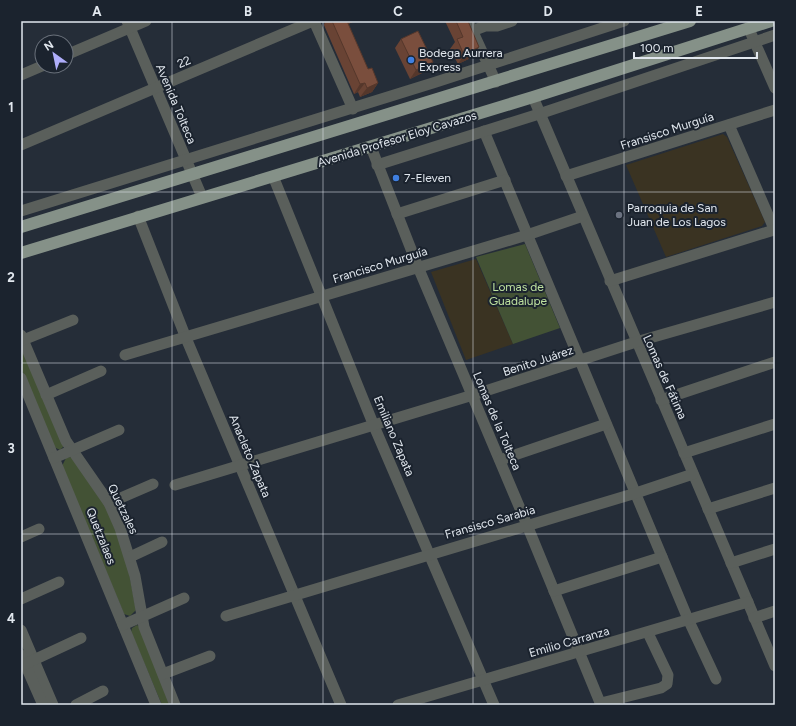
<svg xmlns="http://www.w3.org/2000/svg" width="796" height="726" font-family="Figtree,sans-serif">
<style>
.education{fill:#3a3322}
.green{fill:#435235}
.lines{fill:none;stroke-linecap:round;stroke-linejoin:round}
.minor{stroke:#5a5f5b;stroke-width:11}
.major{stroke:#859188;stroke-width:12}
.wall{fill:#694334}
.shaded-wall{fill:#55372b}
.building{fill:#7a4e3d;stroke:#55372b}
.grid{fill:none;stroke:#e1e7ee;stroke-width:1;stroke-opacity:0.55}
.shop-dot{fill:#3f7fe0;stroke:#1b232e;stroke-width:1.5}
.worship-dot{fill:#6b7280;stroke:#1b232e;stroke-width:1.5}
.labels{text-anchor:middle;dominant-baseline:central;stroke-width:4;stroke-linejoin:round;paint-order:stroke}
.poi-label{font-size:12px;fill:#e1e7ee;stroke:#1b232e;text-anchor:start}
.street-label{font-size:12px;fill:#e1e7ee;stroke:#1b232e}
.park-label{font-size:12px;fill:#bee19f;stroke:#1b232e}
.neatline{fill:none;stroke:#e1e7ee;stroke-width:1.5}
.grid-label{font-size:13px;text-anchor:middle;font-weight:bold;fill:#e1e7ee}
</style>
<rect width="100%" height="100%" fill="#252d38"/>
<g class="education">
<path d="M 723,134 L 727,137 L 765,222 L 762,226 L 666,257 L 626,165 Z"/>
<path d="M 476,259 L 513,344 L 466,360 L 431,272 Z"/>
</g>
<g class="green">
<path d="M 525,244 L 560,328 L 513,344 L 476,257 Z"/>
<path d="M 21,345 L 63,443 L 63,447 L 60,450 L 54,447 L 21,368 Z"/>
<path d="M 70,457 L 73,458 L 106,507 L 126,556 L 136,610 L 130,616 L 124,614 L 62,466 L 66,458 Z"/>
<path d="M 137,625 L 140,627 L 171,705 L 162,705 L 131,632 L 132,628 Z"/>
</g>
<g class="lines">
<g class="minor">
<path d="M 127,21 L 202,197"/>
<path d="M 314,21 L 353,109"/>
<path d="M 468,21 L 496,82"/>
<path d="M 749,29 L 775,88"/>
<path d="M 472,31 L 485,26 L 497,26 L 512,21"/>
<path d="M 66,55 L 146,21"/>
<path d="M 21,75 L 42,66"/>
<path d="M 533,97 L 775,666"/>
<path d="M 729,125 L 775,231"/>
<path d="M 484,131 L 688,619 L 716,679"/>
<path d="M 21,145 L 313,21"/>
<path d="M 371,147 L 418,267 L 527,525 L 601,705"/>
<path d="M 377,165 L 539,114 L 775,35"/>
<path d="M 273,176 L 374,426 L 494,705"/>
<path d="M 566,176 L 775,110"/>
<path d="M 21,211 L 436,82 L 624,21"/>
<path d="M 397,214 L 505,180"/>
<path d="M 138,216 L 186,338 L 341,705"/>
<path d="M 610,281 L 774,230"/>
<path d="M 21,335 L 66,441 L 109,503 L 120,528 L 135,576 L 144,627 L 175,705"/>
<path d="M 23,340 L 73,320"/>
<path d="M 125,355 L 527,235 L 583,216"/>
<path d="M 21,378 L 156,705"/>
<path d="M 46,395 L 101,371"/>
<path d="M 661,400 L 775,362"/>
<path d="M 684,453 L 775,424"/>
<path d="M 54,458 L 119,430"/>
<path d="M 500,460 L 606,424"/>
<path d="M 175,485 L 473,395 L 636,342 L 775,302"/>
<path d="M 109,503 L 153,484"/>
<path d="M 708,509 L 775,488"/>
<path d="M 21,537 L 39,529"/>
<path d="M 130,557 L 162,542"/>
<path d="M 731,563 L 775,549"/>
<path d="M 554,591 L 662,557"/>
<path d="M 21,599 L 59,582"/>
<path d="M 226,616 L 636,493 L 693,474"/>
<path d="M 754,618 L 775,611"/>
<path d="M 123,625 L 184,598"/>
<path d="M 21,630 L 53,705"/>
<path d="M 21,655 L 43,705"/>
<path d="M 25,664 L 81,638"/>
<path d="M 163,674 L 210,656"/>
<path d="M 601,703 L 661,688 L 667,684 L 668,675 L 648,633"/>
<path d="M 76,705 L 103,691"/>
<path d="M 398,705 L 748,602"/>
</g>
<g class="major">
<path d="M 21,227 L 690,21"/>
<path d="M 21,253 L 533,97 L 771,21"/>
</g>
</g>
<g class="wall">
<path d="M 325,21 L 355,21 L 348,24 L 368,69 L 378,83 L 372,92 L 360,97 L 358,92 L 354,94 L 324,25 Z"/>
<path d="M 445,21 L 468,21 L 473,57 L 458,64 L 450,49 L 455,42 Z"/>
<path d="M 401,39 L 426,71 L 410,79 L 395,48 Z"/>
</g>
<g class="shaded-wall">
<path d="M 344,21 L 355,21 L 339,28 Z"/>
<path d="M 479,47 L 473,57 L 458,64 L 464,55 Z"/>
<path d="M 433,62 L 426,71 L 410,79 L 416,70 Z"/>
<path d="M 365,83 L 358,92 L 354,94 L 360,84 Z"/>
<path d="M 378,83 L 372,92 L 360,97 L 367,88 Z"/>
</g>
<g class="building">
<path d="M 332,21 L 347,21 L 368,69 L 372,68 L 378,83 L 367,88 L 365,83 L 360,84 Z"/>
<path d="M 456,21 L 468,21 L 479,47 L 464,55 L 457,39 L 463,37 Z"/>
<path d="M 418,31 L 433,62 L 416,70 L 401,39 Z"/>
</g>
<path class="grid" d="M 172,21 L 172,705M 323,21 L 323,705M 473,21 L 473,705M 624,21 L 624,705M 21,192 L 775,192M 21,363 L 775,363M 21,534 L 775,534"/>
<g class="shop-dot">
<circle cx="411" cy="60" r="4"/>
<circle cx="396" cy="178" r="4"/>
</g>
<circle class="worship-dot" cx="619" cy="215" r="4"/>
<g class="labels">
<g class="poi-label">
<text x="419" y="53">Bodega Aurrera<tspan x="419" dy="14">Express</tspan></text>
<text x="404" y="178">7-Eleven</text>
<text x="627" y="208">Parroquia de San<tspan x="627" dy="14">Juan de Los Lagos</tspan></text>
</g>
<g class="street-label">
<text transform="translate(184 62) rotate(-23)">22</text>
<text transform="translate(176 104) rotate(67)">Avenida Tolteca</text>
<text transform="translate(667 131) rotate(-18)">Fransisco Murguía</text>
<text transform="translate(397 139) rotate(-17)">Avenida Profesor Eloy Cavazos</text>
<text transform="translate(380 265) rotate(-17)">Francisco Murguía</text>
<text transform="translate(538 361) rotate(-18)">Benito Juárez</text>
<text transform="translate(665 377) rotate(66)">Lomas de Fátima</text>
<text transform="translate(497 421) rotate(67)">Lomas de la Tolteca</text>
<text transform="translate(394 436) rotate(67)">Emiliano Zapata</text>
<text transform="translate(250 456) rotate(67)">Anacleto Zapata</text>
<text transform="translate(123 509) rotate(64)">Quetzales</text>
<text transform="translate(490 522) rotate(-16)">Fransisco Sarabia</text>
<text transform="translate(101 536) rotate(68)">Quetzalaes</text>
<text transform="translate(569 642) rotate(-16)">Emilio Carranza</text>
</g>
<g class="park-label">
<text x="518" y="287">Lomas de<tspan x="518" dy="14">Guadalupe</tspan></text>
</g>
</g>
<rect width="796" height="726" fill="none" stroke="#1b232e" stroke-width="44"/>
<g transform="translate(54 54) rotate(327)"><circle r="19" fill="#1b232e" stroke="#6a717b"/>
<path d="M0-3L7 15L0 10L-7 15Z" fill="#afaefa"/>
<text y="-6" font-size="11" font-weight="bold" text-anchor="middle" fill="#e1e7ee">N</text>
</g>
<path d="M634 52v6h123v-6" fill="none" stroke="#e1e7ee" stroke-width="2"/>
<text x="640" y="52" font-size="12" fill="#e1e7ee" stroke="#1b232e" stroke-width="3" paint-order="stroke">100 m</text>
<rect x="22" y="22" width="752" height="682" class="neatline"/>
<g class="grid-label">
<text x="97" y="16">A</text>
<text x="248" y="16">B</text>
<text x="398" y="16">C</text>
<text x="548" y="16">D</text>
<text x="699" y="16">E</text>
<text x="11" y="112">1</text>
<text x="11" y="282">2</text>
<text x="11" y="453">3</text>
<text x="11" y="623">4</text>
</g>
</svg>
